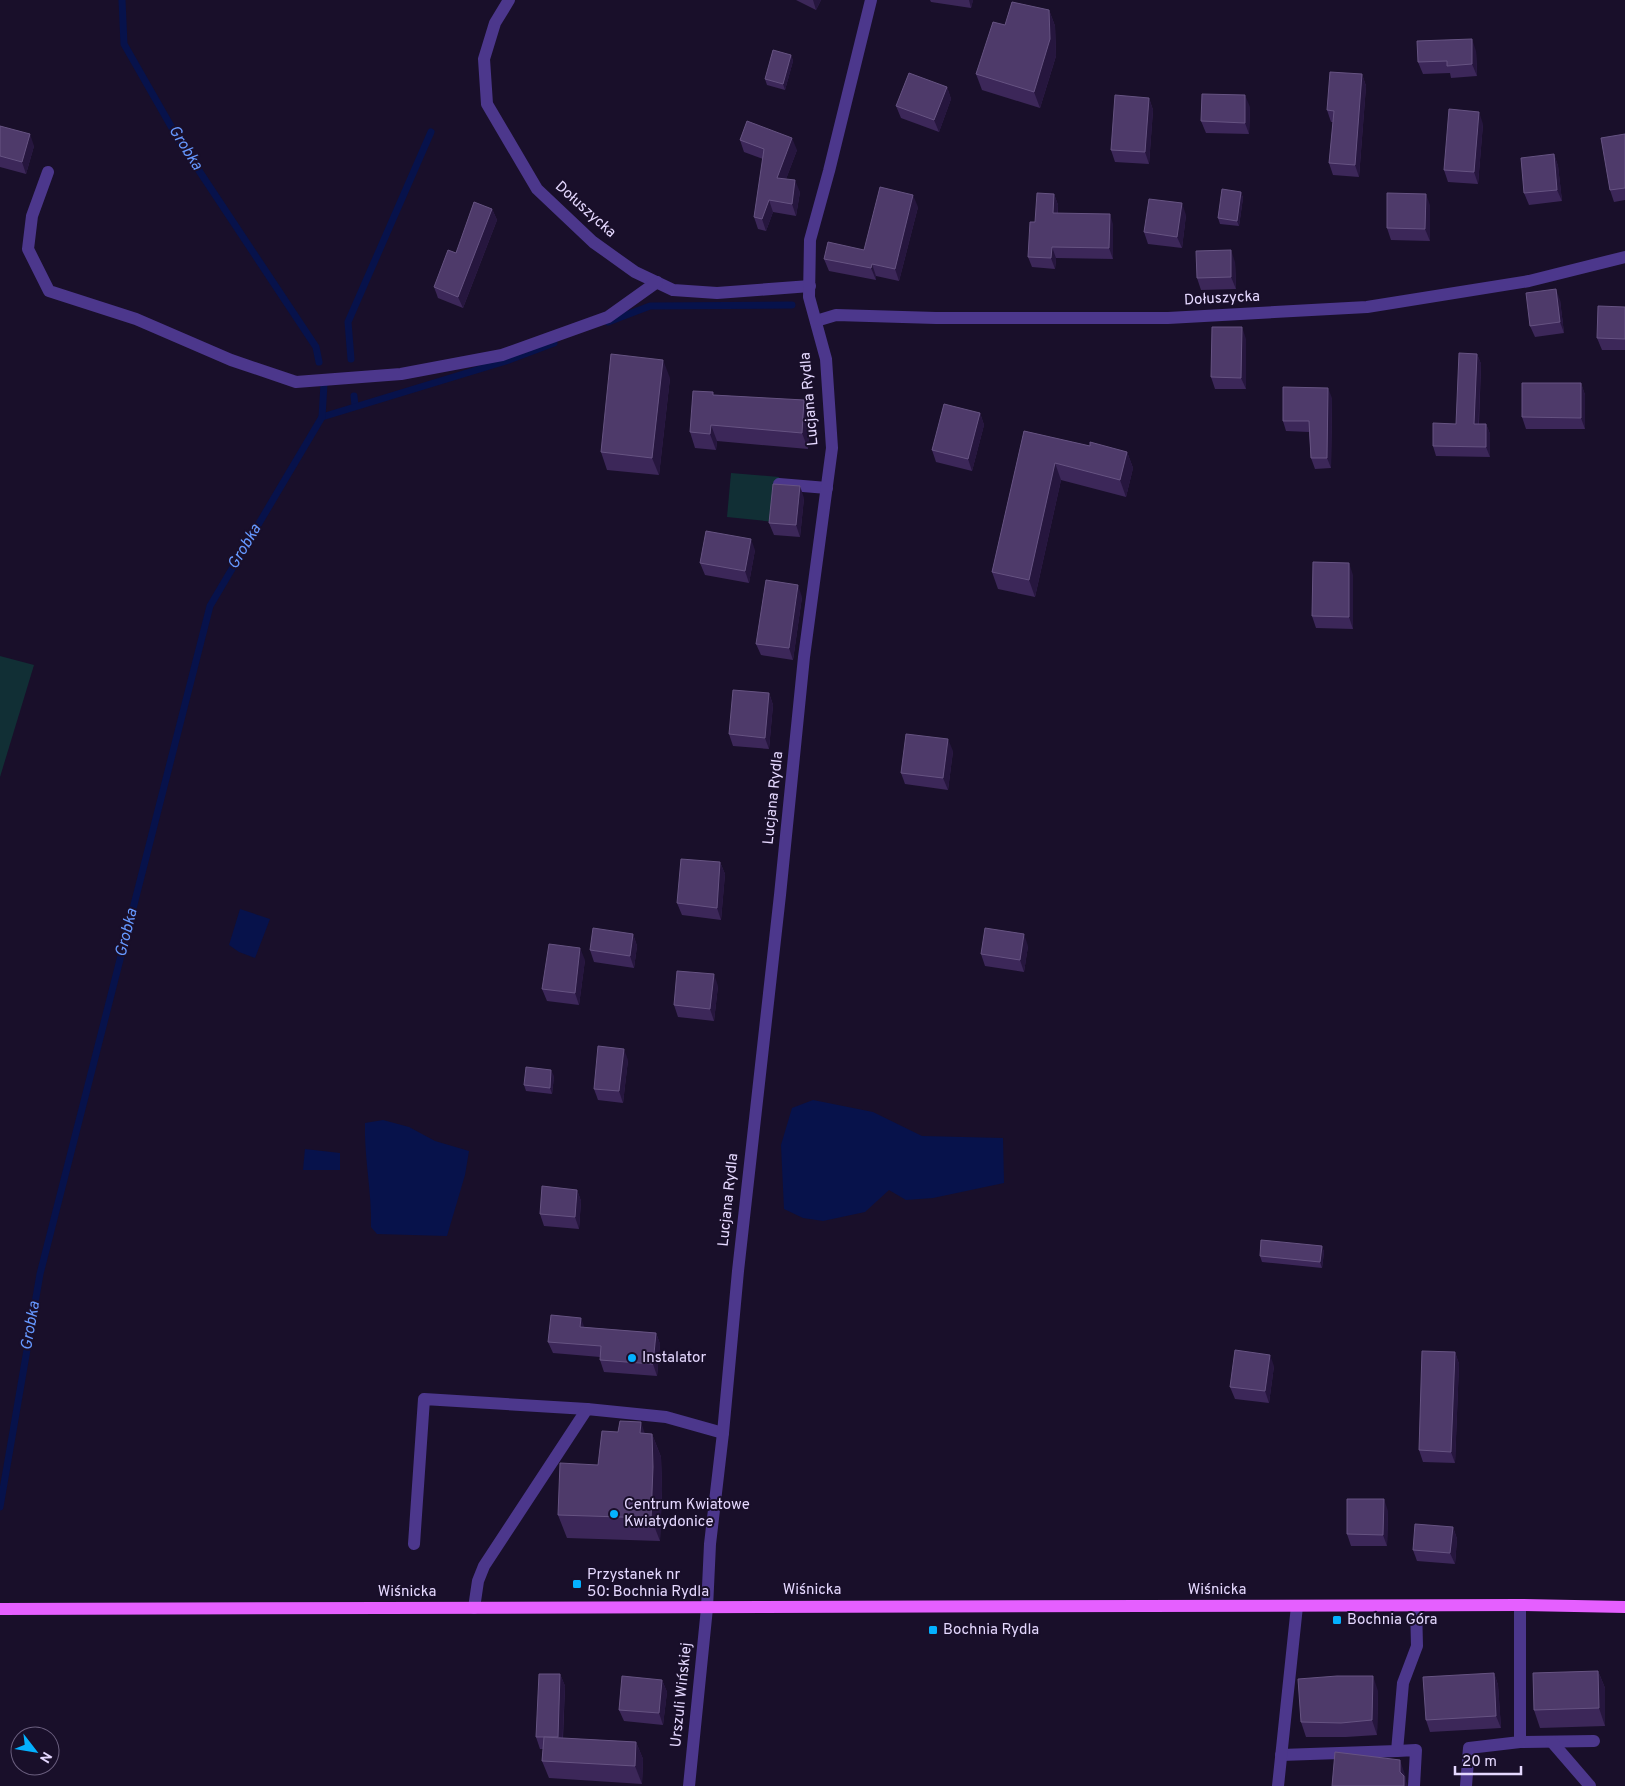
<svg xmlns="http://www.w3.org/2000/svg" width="1625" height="1786" font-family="Overpass,sans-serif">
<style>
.green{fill:#112f35}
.water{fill:#07124b}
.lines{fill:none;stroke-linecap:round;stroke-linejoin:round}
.stream{stroke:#07124b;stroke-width:7}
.minor{stroke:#4c378c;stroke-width:12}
.major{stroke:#e55fff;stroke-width:12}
.wall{fill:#3c2759}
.shaded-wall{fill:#26163e}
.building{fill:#4e3a6a;stroke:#665382}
.poi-dot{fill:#04b1ff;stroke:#190f2a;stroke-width:2}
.labels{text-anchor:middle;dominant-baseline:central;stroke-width:4;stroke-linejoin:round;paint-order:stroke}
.street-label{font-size:15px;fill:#e5d8ff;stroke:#190f2a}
.poi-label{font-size:15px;fill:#e5d8ff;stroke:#190f2a;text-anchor:start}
.water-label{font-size:16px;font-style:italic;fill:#6698ff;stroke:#190f2a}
</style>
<rect width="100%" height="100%" fill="#190f2a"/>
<g class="green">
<path d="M 731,473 L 779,477 L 775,522 L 727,517 Z"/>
<path d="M 0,656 L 34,665 L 0,777 Z"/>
</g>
<g class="water">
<path d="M 240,909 L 270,919 L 255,958 L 239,952 L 229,945 Z"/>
<path d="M 813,1100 L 873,1112 L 922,1136 L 1003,1138 L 1004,1183 L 933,1198 L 906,1200 L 889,1190 L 865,1212 L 823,1221 L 803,1218 L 784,1209 L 781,1145 L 792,1108 Z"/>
<path d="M 383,1120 L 409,1127 L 435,1141 L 469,1151 L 465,1175 L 447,1236 L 377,1234 L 371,1227 C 372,1192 364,1158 365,1123 Z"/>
<path d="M 305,1149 L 340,1153 L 340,1170 L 303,1170 Z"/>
</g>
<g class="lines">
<g class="stream">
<path d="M 122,0 L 124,44 L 180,142 L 316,347 L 319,362"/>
<path d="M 608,322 L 650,306 L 792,305"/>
<path d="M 351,359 L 348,322 L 431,132"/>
<path d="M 354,396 L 355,406"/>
<path d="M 322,417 L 506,361 L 554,343"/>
<path d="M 0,1507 L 40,1274 L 210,606 L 322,417 L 324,384"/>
</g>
<g class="minor">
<path d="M 509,0 L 495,23 L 484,59 L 487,104 L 537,189 L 593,242 L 635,272 L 673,290 L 717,293 L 810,286"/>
<path d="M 48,172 L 32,216 L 28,249 L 49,291 L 136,319 L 231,360 L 296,382 L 401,374 L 502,355 L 608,317 L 657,282"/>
<path d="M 816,321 L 836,315 L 936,318 L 1168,318 L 1367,307 L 1529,281 L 1625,257"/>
<path d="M 779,484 L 827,488"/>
<path d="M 414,1544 L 424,1399 L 587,1409"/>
<path d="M 474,1608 L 478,1581 L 484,1566 L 587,1409 L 666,1417 L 723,1433"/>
<path d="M 1520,1742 L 1594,1741"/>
<path d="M 1552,1742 L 1590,1786"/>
<path d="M 1397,1751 L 1416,1750 L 1414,1786"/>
<path d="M 1281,1755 L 1397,1751 L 1403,1683 L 1417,1646 L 1416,1606"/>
<path d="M 689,1786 L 707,1608 L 710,1544 L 723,1433 L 738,1271 L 780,895 L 804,657 L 832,448 L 826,359 L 809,297 L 810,240 L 829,171 L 871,0"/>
<path d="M 1278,1786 L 1297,1606"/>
<path d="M 1466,1786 L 1469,1748 L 1520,1742 L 1520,1605"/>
</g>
<path class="major" d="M 0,1609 L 1520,1605 L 1625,1607"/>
</g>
<g class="wall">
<path d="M 796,0 L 821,0 L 816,10 Z"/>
<path d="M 930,0 L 973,0 L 971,8 L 931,2 Z"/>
<path d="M 1049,10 L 1055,26 L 1056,56 L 1040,108 L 982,90 L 976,74 L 1005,25 Z"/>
<path d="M 1476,51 L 1477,76 L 1451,78 L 1450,73 L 1423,74 L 1418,62 Z"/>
<path d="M 791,55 L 793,61 L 785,90 L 767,85 L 765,79 Z"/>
<path d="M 1362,74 L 1366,86 L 1359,177 L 1333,175 L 1329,163 L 1333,122 L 1331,122 L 1327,110 Z"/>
<path d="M 947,87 L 951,99 L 939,132 L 901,118 L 896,106 Z"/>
<path d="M 1149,98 L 1153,110 L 1149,164 L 1115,162 L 1111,150 Z"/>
<path d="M 1250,107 L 1249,134 L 1206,133 L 1201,121 Z"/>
<path d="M 1483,124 L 1478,184 L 1448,182 L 1444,170 Z"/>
<path d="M 0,126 L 34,146 L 26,174 L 0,167 Z"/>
<path d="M 1625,134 L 1625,200 L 1614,202 L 1610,190 Z"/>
<path d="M 740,140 L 797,150 L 786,179 L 800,192 L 796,216 L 773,212 L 766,231 L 758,229 L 754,217 L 763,159 L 744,152 Z"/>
<path d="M 1554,154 L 1558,166 L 1562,201 L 1529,205 L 1524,193 Z"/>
<path d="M 1241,192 L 1243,198 L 1239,226 L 1220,224 L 1218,218 Z"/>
<path d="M 1054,194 L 1058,205 L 1058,213 L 1113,224 L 1113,259 L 1056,258 L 1055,269 L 1032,267 L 1028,257 L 1035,222 Z"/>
<path d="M 1430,205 L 1430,241 L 1391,240 L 1387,228 Z"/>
<path d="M 918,207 L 899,281 L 876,276 L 876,280 L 829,271 L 824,259 L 864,250 Z"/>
<path d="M 492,209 L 497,220 L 463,308 L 438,298 L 434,287 L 456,253 Z"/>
<path d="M 1186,215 L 1182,248 L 1148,244 L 1144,232 Z"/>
<path d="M 1235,262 L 1236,289 L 1201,290 L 1197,278 Z"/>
<path d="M 1560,300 L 1564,333 L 1535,337 L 1530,326 Z"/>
<path d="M 1625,307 L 1625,350 L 1602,350 L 1597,338 Z"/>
<path d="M 1246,339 L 1246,389 L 1215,389 L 1211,377 Z"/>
<path d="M 1477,354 L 1481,364 L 1479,424 L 1486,424 L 1490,434 L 1490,457 L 1436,456 L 1433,446 L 1456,424 Z"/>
<path d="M 670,378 L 659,475 L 607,470 L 601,452 Z"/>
<path d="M 1581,383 L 1585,395 L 1585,429 L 1526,429 L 1522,417 Z"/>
<path d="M 714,395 L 804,400 L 810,416 L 808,449 L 717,441 L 716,450 L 695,448 L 690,432 Z"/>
<path d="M 1332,398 L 1331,468 L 1315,469 L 1311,458 L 1309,432 L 1286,431 L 1283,421 Z"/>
<path d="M 980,413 L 984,425 L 972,471 L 936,462 L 932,450 Z"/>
<path d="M 1024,431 L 1090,446 L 1127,452 L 1133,468 L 1126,497 L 1061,480 L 1035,597 L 998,589 L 992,572 Z"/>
<path d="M 804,498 L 800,537 L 774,535 L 769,523 Z"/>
<path d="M 755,550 L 749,583 L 705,575 L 700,563 Z"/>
<path d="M 1353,575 L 1353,629 L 1316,628 L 1312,616 Z"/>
<path d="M 802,597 L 793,660 L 761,655 L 756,644 Z"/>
<path d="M 769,693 L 773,705 L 769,749 L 733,746 L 729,734 Z"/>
<path d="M 953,751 L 948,790 L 905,784 L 901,773 Z"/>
<path d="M 720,862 L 725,874 L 721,920 L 682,915 L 677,903 Z"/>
<path d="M 633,934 L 637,946 L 634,968 L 594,962 L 590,950 Z"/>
<path d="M 1028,946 L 1024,972 L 985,966 L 981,954 Z"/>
<path d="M 585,960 L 579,1005 L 547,1001 L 542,989 Z"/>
<path d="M 718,986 L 714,1021 L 678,1017 L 674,1005 Z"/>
<path d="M 628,1060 L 623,1103 L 598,1100 L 594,1089 Z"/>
<path d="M 554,1076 L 552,1094 L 526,1091 L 524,1085 Z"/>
<path d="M 577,1190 L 581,1201 L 579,1229 L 544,1226 L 540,1214 Z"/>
<path d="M 1322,1246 L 1324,1252 L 1322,1268 L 1262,1262 L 1260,1256 Z"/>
<path d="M 584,1327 L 656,1333 L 660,1344 L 657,1376 L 604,1372 L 600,1360 L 600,1357 L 553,1353 L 548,1342 Z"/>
<path d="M 1455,1352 L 1459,1364 L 1455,1463 L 1423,1462 L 1419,1450 Z"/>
<path d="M 1274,1366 L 1269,1403 L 1235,1399 L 1230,1387 Z"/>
<path d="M 618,1432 L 652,1434 L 661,1457 L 662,1490 L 660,1541 L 567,1538 L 558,1515 L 598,1465 Z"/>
<path d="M 1388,1511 L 1387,1546 L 1351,1546 L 1347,1534 Z"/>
<path d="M 1453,1527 L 1457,1539 L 1455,1564 L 1417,1561 L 1413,1550 Z"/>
<path d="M 1598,1671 L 1605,1688 L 1605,1726 L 1540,1728 L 1534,1710 Z"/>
<path d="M 1494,1673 L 1498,1685 L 1501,1728 L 1430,1732 L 1426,1720 Z"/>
<path d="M 560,1674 L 565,1686 L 563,1738 L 636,1742 L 643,1759 L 642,1784 L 549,1778 L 542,1761 L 543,1749 L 540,1749 L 536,1737 Z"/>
<path d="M 662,1680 L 667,1692 L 663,1725 L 624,1721 L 619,1710 Z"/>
<path d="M 1378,1691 L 1377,1735 L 1346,1737 L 1306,1737 L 1301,1722 Z"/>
</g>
<g class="shaded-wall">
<path d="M 813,0 L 821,0 L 816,10 Z"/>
<path d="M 969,0 L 973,0 L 971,8 Z"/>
<path d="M 1049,10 L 1055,26 L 1056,56 L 1040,108 L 1034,92 Z"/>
<path d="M 1472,39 L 1476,51 L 1477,76 L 1472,64 Z"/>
<path d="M 791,55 L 793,61 L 785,90 L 783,84 Z"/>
<path d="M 1362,74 L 1366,86 L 1359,177 L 1355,165 Z"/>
<path d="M 947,87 L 951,99 L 939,132 L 934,120 Z"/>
<path d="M 1245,95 L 1250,107 L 1249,134 L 1245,123 Z"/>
<path d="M 1149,98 L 1153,110 L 1149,164 L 1145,152 Z"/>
<path d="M 1479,112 L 1483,124 L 1478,184 L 1474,172 Z"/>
<path d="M 30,134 L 34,146 L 26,174 L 22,162 Z"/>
<path d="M 792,138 L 797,150 L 782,190 L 777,178 Z"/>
<path d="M 1554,154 L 1558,166 L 1562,201 L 1557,190 Z"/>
<path d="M 795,180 L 800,192 L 796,216 L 792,204 Z"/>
<path d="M 1241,192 L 1243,198 L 1239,226 L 1237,221 Z"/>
<path d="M 1054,194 L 1058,205 L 1057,224 L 1053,213 Z"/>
<path d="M 1426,194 L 1430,205 L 1430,241 L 1425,229 Z"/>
<path d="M 913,195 L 918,207 L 899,281 L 895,269 Z"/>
<path d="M 769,200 L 773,212 L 766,231 L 762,219 Z"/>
<path d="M 1182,203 L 1186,215 L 1182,248 L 1177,237 Z"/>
<path d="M 492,209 L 497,220 L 463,308 L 458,297 Z"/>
<path d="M 1110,214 L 1113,224 L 1113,259 L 1109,248 Z"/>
<path d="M 1052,247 L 1056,258 L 1055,269 L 1051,258 Z"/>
<path d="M 1231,250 L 1235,262 L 1236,289 L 1231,277 Z"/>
<path d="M 872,264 L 876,276 L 876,280 L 871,268 Z"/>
<path d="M 1556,289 L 1560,300 L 1564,333 L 1560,322 Z"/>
<path d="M 1242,327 L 1246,339 L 1246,389 L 1241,378 Z"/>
<path d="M 1477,354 L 1481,364 L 1478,434 L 1474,424 Z"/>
<path d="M 663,360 L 670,378 L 659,475 L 652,458 Z"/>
<path d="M 1581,383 L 1585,395 L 1585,429 L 1581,418 Z"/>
<path d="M 1328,388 L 1332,398 L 1331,468 L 1327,458 Z"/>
<path d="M 804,400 L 810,416 L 808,449 L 802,433 Z"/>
<path d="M 980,413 L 984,425 L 972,471 L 968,459 Z"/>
<path d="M 1486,424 L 1490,434 L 1490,457 L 1486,447 Z"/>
<path d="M 711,425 L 717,441 L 716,450 L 710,434 Z"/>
<path d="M 1127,452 L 1133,468 L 1126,497 L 1120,480 Z"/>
<path d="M 1055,463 L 1061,480 L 1035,597 L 1029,580 Z"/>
<path d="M 800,486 L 804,498 L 800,537 L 796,525 Z"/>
<path d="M 751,539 L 755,550 L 749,583 L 745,571 Z"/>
<path d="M 1349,563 L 1353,575 L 1353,629 L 1349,617 Z"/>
<path d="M 798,585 L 802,597 L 793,660 L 789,648 Z"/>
<path d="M 769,693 L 773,705 L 769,749 L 765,738 Z"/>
<path d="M 948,739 L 953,751 L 948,790 L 943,778 Z"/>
<path d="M 720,862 L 725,874 L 721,920 L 717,908 Z"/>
<path d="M 633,934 L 637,946 L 634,968 L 630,956 Z"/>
<path d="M 1024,934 L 1028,946 L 1024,972 L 1020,960 Z"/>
<path d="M 580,948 L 585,960 L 579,1005 L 575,993 Z"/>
<path d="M 714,974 L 718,986 L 714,1021 L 710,1009 Z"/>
<path d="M 624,1049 L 628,1060 L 623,1103 L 619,1091 Z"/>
<path d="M 551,1070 L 554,1076 L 552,1094 L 550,1088 Z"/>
<path d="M 577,1190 L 581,1201 L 579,1229 L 575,1217 Z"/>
<path d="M 1322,1246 L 1324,1252 L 1322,1268 L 1320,1262 Z"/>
<path d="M 581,1318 L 585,1329 L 580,1327 Z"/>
<path d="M 656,1333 L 660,1344 L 657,1376 L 653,1364 Z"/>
<path d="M 1455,1352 L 1459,1364 L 1455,1463 L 1451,1452 Z"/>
<path d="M 1270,1355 L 1274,1366 L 1269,1403 L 1265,1391 Z"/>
<path d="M 641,1422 L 649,1446 L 640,1433 Z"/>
<path d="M 652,1434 L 661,1457 L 662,1490 L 660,1541 L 651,1518 Z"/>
<path d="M 1384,1499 L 1388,1511 L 1387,1546 L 1383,1535 Z"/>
<path d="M 1453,1527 L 1457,1539 L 1455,1564 L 1450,1553 Z"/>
<path d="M 1598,1671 L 1605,1688 L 1605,1726 L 1599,1708 Z"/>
<path d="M 1494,1673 L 1498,1685 L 1501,1728 L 1496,1716 Z"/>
<path d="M 560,1674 L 565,1686 L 562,1749 L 558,1738 Z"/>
<path d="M 1373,1676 L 1378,1691 L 1377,1735 L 1372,1720 Z"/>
<path d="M 662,1680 L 667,1692 L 663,1725 L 659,1713 Z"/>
<path d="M 636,1742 L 643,1759 L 642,1784 L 635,1766 Z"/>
<path d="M 1400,1760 L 1406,1778 L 1406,1781 L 1408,1786 L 1404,1786 L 1400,1772 Z"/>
</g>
<g class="building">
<path d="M 1012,2 L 1049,10 L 1050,39 L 1034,92 L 976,74 L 993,22 L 1005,25 Z"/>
<path d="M 1472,39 L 1472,64 L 1447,66 L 1447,61 L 1418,62 L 1417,41 Z"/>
<path d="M 773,50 L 791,55 L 783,84 L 765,79 Z"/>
<path d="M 1330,72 L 1362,74 L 1355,165 L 1329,163 L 1334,111 L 1327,110 Z"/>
<path d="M 909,73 L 947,87 L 934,120 L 896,106 Z"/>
<path d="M 1202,94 L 1245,95 L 1245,123 L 1201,121 Z"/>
<path d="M 1115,95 L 1149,98 L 1145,152 L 1111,150 Z"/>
<path d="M 1449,109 L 1479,112 L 1474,172 L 1444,170 Z"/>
<path d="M 747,121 L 792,138 L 777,178 L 795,180 L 792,204 L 769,200 L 762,219 L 754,217 L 764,149 L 740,140 Z"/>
<path d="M 0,126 L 30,134 L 22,162 L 0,156 Z"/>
<path d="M 1625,134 L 1625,188 L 1610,190 L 1601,138 Z"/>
<path d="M 1554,154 L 1557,190 L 1524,193 L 1521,158 Z"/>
<path d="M 880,187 L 913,195 L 895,269 L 872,264 L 871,268 L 824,259 L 828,242 L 864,250 Z"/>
<path d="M 1222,189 L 1241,192 L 1237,221 L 1218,218 Z"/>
<path d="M 1037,193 L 1054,194 L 1053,213 L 1110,214 L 1109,248 L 1052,247 L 1051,258 L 1028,257 L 1030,222 L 1035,222 Z"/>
<path d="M 1387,193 L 1426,194 L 1425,229 L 1387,228 Z"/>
<path d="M 1149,199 L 1182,203 L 1177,237 L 1144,232 Z"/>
<path d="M 474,202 L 492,209 L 458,297 L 434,287 L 448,250 L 456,253 Z"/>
<path d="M 1231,250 L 1231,277 L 1197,278 L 1196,251 Z"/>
<path d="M 1556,289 L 1560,322 L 1530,326 L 1526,293 Z"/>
<path d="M 1598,306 L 1625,307 L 1625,339 L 1597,338 Z"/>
<path d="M 1212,327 L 1242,327 L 1241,378 L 1211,377 Z"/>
<path d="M 1459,353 L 1477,354 L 1474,424 L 1486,424 L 1486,447 L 1433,446 L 1433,423 L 1456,424 Z"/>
<path d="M 611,354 L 663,360 L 652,458 L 601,452 Z"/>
<path d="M 1522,383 L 1581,383 L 1581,418 L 1522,417 Z"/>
<path d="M 1283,387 L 1328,388 L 1327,458 L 1311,458 L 1309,421 L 1283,421 Z"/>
<path d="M 693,391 L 713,392 L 713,395 L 804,400 L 802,433 L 711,425 L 710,434 L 690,432 Z"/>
<path d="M 944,404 L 980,413 L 968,459 L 932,450 Z"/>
<path d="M 1024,431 L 1090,446 L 1090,442 L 1127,452 L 1120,480 L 1055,463 L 1029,580 L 992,572 Z"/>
<path d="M 773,484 L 800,486 L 796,525 L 769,523 Z"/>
<path d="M 706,531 L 751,539 L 745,571 L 700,563 Z"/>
<path d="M 1313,562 L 1349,563 L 1349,617 L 1312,616 Z"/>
<path d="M 766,580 L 798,585 L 789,648 L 756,644 Z"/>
<path d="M 733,690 L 769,693 L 765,738 L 729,734 Z"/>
<path d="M 906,734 L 948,739 L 943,778 L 901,773 Z"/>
<path d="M 681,859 L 720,862 L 717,908 L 677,903 Z"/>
<path d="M 593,928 L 633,934 L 630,956 L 590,950 Z"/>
<path d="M 985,928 L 1024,934 L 1020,960 L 981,954 Z"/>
<path d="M 549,944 L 580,948 L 575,993 L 542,989 Z"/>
<path d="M 677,971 L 714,974 L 710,1009 L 674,1005 Z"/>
<path d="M 598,1046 L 624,1049 L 619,1091 L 594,1089 Z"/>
<path d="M 526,1067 L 551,1070 L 550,1088 L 524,1085 Z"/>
<path d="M 542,1186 L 577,1190 L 575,1217 L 540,1214 Z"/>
<path d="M 1261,1240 L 1322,1246 L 1320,1262 L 1260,1256 Z"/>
<path d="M 551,1315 L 581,1318 L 580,1327 L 656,1333 L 653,1364 L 600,1360 L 601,1346 L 548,1342 Z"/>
<path d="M 1235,1350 L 1270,1355 L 1265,1391 L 1230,1387 Z"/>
<path d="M 1422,1351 L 1455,1352 L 1451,1452 L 1419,1450 Z"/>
<path d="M 620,1421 L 641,1422 L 640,1433 L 652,1434 L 653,1467 L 651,1518 L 558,1515 L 560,1463 L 598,1465 L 602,1431 L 618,1432 Z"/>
<path d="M 1347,1499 L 1384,1499 L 1383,1535 L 1347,1534 Z"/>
<path d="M 1415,1524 L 1453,1527 L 1450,1553 L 1413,1550 Z"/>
<path d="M 1598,1671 L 1599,1708 L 1534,1710 L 1533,1673 Z"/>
<path d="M 1494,1673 L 1496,1716 L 1426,1720 L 1423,1677 Z"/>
<path d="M 539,1674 L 560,1674 L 558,1737 L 536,1737 Z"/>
<path d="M 622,1676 L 662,1680 L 659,1713 L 619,1710 Z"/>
<path d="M 1337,1676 L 1373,1676 L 1372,1720 L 1341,1723 L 1301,1722 L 1298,1679 Z"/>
<path d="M 544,1737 L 636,1742 L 635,1766 L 542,1761 Z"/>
<path d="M 1335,1752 L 1400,1760 L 1400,1772 L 1404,1776 L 1404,1786 L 1332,1786 Z"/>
</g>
<g class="poi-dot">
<circle cx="632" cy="1358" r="5"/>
<circle cx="614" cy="1514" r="5"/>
<rect x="572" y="1579" width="10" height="10" rx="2.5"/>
<rect x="1332" y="1615" width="10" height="10" rx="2.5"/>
<rect x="928" y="1625" width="10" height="10" rx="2.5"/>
</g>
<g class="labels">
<g class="street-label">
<text transform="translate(585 210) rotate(42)">Dołuszycka</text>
<text transform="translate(1222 299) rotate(-3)">Dołuszycka</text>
<text transform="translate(810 399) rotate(-95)">Lucjana Rydla</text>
<text transform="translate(774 798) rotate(-84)">Lucjana Rydla</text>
<text transform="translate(729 1200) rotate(-84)">Lucjana Rydla</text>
<text x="812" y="1590">Wiśnicka</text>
<text x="1217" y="1590">Wiśnicka</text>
<text x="407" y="1592">Wiśnicka</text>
<text transform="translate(682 1695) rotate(-84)">Urszuli Wińskiej</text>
</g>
<g class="poi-label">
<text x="642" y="1358">Instalator</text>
<text x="624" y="1505">Centrum Kwiatowe<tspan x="624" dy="17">Kwiatydonice</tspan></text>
<text x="587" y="1575">Przystanek nr<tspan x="587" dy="17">50: Bochnia Rydla</tspan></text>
<text x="1347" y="1620">Bochnia Góra</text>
<text x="943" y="1630">Bochnia Rydla</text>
</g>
<g class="water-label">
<text transform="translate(185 148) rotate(58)">Grobka</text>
<text transform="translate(245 547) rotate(-59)">Grobka</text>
<text transform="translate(127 933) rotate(-76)">Grobka</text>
<text transform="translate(31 1326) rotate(-80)">Grobka</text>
</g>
</g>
<g transform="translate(35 1751) rotate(121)"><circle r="24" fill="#190f2a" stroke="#6b5f7f"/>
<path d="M0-4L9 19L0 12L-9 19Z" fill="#04b1ff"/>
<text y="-8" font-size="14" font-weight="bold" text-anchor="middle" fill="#e5d8ff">N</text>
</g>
<path d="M1455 1766v8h66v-8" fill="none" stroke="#e5d8ff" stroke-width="2.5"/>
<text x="1462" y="1766" font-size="15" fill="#e5d8ff" stroke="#190f2a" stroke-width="4" paint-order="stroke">20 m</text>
</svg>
